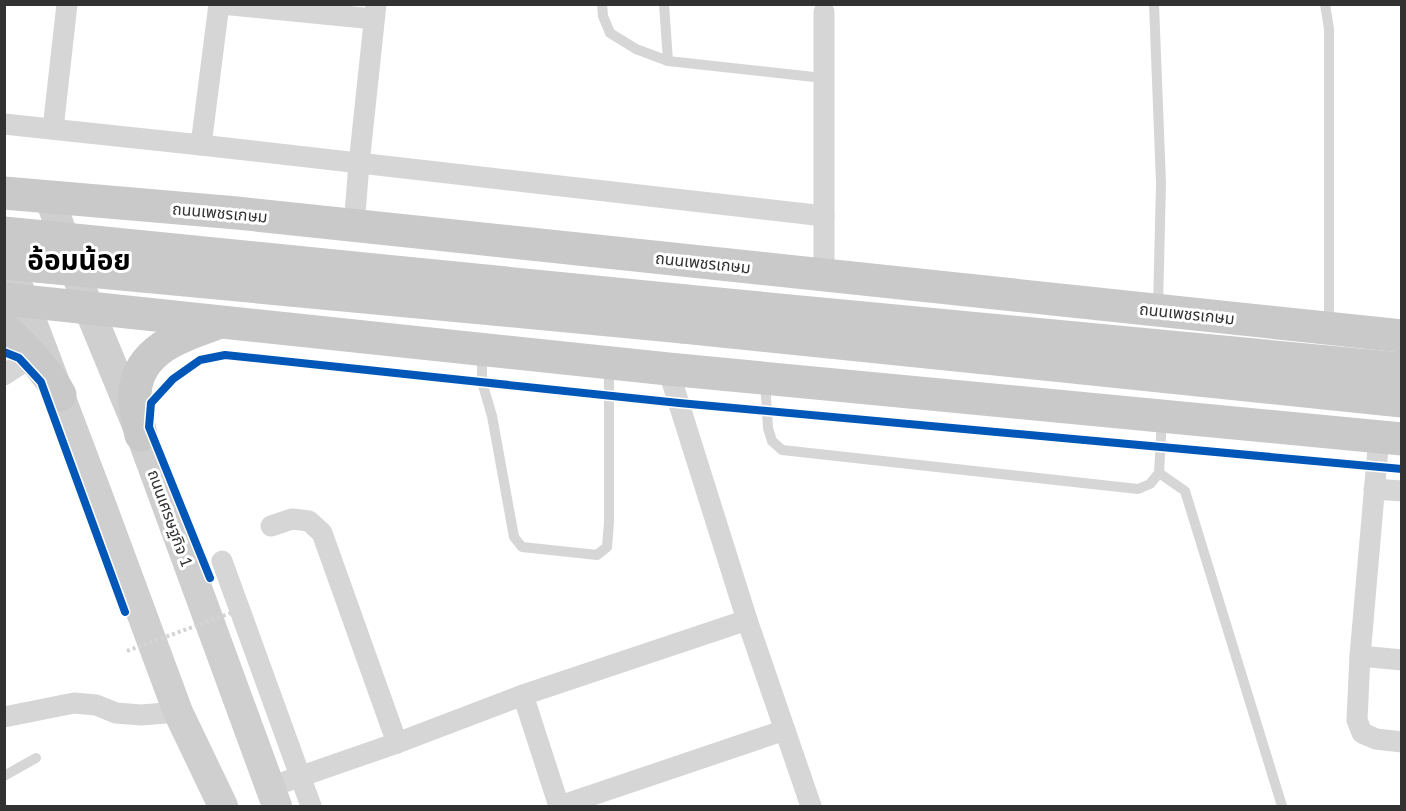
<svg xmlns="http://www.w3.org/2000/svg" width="1406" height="811" font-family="Lato,'Noto Sans Thai',sans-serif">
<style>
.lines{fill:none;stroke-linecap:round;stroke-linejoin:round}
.service{stroke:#d6d6d6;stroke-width:10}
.minor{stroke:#d6d6d6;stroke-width:21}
.secondary{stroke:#cfcfcf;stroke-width:30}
.primary{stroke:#c9c9c9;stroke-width:33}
.path-bridge{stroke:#d4d4d4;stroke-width:4;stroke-dasharray:3 3;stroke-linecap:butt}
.primary-bridge{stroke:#c9c9c9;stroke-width:33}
.cycleway-casing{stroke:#fff;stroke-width:11}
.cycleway{stroke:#0057b8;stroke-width:8}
.labels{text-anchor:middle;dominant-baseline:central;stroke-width:6;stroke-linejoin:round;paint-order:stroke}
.street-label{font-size:16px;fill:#323232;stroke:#fff}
.town-label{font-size:28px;font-weight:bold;fill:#000;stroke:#fff}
</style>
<rect width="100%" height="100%" fill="#fff"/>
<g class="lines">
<g class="service">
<path d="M 602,4 L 603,16 L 610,33 L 636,49 L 668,61 L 823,78"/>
<path d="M 664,4 L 668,61"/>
<path d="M 1154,4 L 1161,183 L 1158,307"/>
<path d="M 1325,4 L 1329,29 L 1329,325"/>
<path d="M 482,352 L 482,382 L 492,416 L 514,537 L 522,547 L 597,555 L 607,547 L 609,522 L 609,366"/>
<path d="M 765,382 L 768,428 L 772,441 L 782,450 L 1138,489 L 1150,484 L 1159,473 L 1162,419"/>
<path d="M 1159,473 L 1185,491 L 1282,806"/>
<path d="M 4,776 L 36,758"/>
</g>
<g class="minor">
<path d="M 221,4 L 374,19"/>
<path d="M 824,12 L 824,274"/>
<path d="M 4,124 L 201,145 L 824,216"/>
<path d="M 53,129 L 67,4"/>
<path d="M 201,145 L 219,4"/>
<path d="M 354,226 L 359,164 L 376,4"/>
<path d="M 668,369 L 747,620 L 811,806"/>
<path d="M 4,375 L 31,357"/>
<path d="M 1379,437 L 1360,656 L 1357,720 L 1362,733 L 1376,739 L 1402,742"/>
<path d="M 1374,489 L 1402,491"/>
<path d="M 271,526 L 292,519 L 309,521 L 322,533 L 397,743"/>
<path d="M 222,561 L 311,806"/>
<path d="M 1360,656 L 1402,660"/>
<path d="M 4,717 L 74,703 L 96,705 L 116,713 L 141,715 L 178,712"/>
<path d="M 270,787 L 397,743 L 523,695"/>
<path d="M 559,806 L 523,695 L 747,620"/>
<path d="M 560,806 L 785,730"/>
</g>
<g class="secondary">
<path d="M 49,196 L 88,307 L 141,435 L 277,806"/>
<path d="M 4,253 L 24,301 L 98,496 L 178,712 L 223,806"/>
</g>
<g class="primary">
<path d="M 4,193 L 237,213 L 1402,336"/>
<path d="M 4,299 L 668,369 L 1402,439"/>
<path d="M 686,301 L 1402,369"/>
<path d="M 683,327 L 1402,401"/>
<path d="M 4,329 C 23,345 49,373 60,395"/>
<path d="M 141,435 C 138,422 134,407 135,393 C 138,350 180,336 215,324"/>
</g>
<path class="path-bridge" d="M 127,651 L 231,613"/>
<g class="primary-bridge">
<path d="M 4,233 L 686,301"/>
<path d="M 4,263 L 683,327"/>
</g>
<g class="cycleway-casing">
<g id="cycleway">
<path d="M 4,352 L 19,358 L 41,382 L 125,612"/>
<path d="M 210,578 L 149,427 L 151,403 L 173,379 L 200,360 L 225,355 L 679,403 L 1402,469"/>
</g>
</g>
<use href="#cycleway" class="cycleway"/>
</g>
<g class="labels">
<g class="street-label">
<text transform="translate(220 212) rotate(5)">ถนนเพชรเกษม</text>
<text transform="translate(703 262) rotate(6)">ถนนเพชรเกษม</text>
<text transform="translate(1187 313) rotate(6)">ถนนเพชรเกษม</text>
<text transform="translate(171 518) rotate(70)">ถนนเศรษฐกิจ 1</text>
</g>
<g class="town-label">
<text x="79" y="259">อ้อมน้อย</text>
</g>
</g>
<rect width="1406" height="811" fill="none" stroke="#323232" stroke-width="12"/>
</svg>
